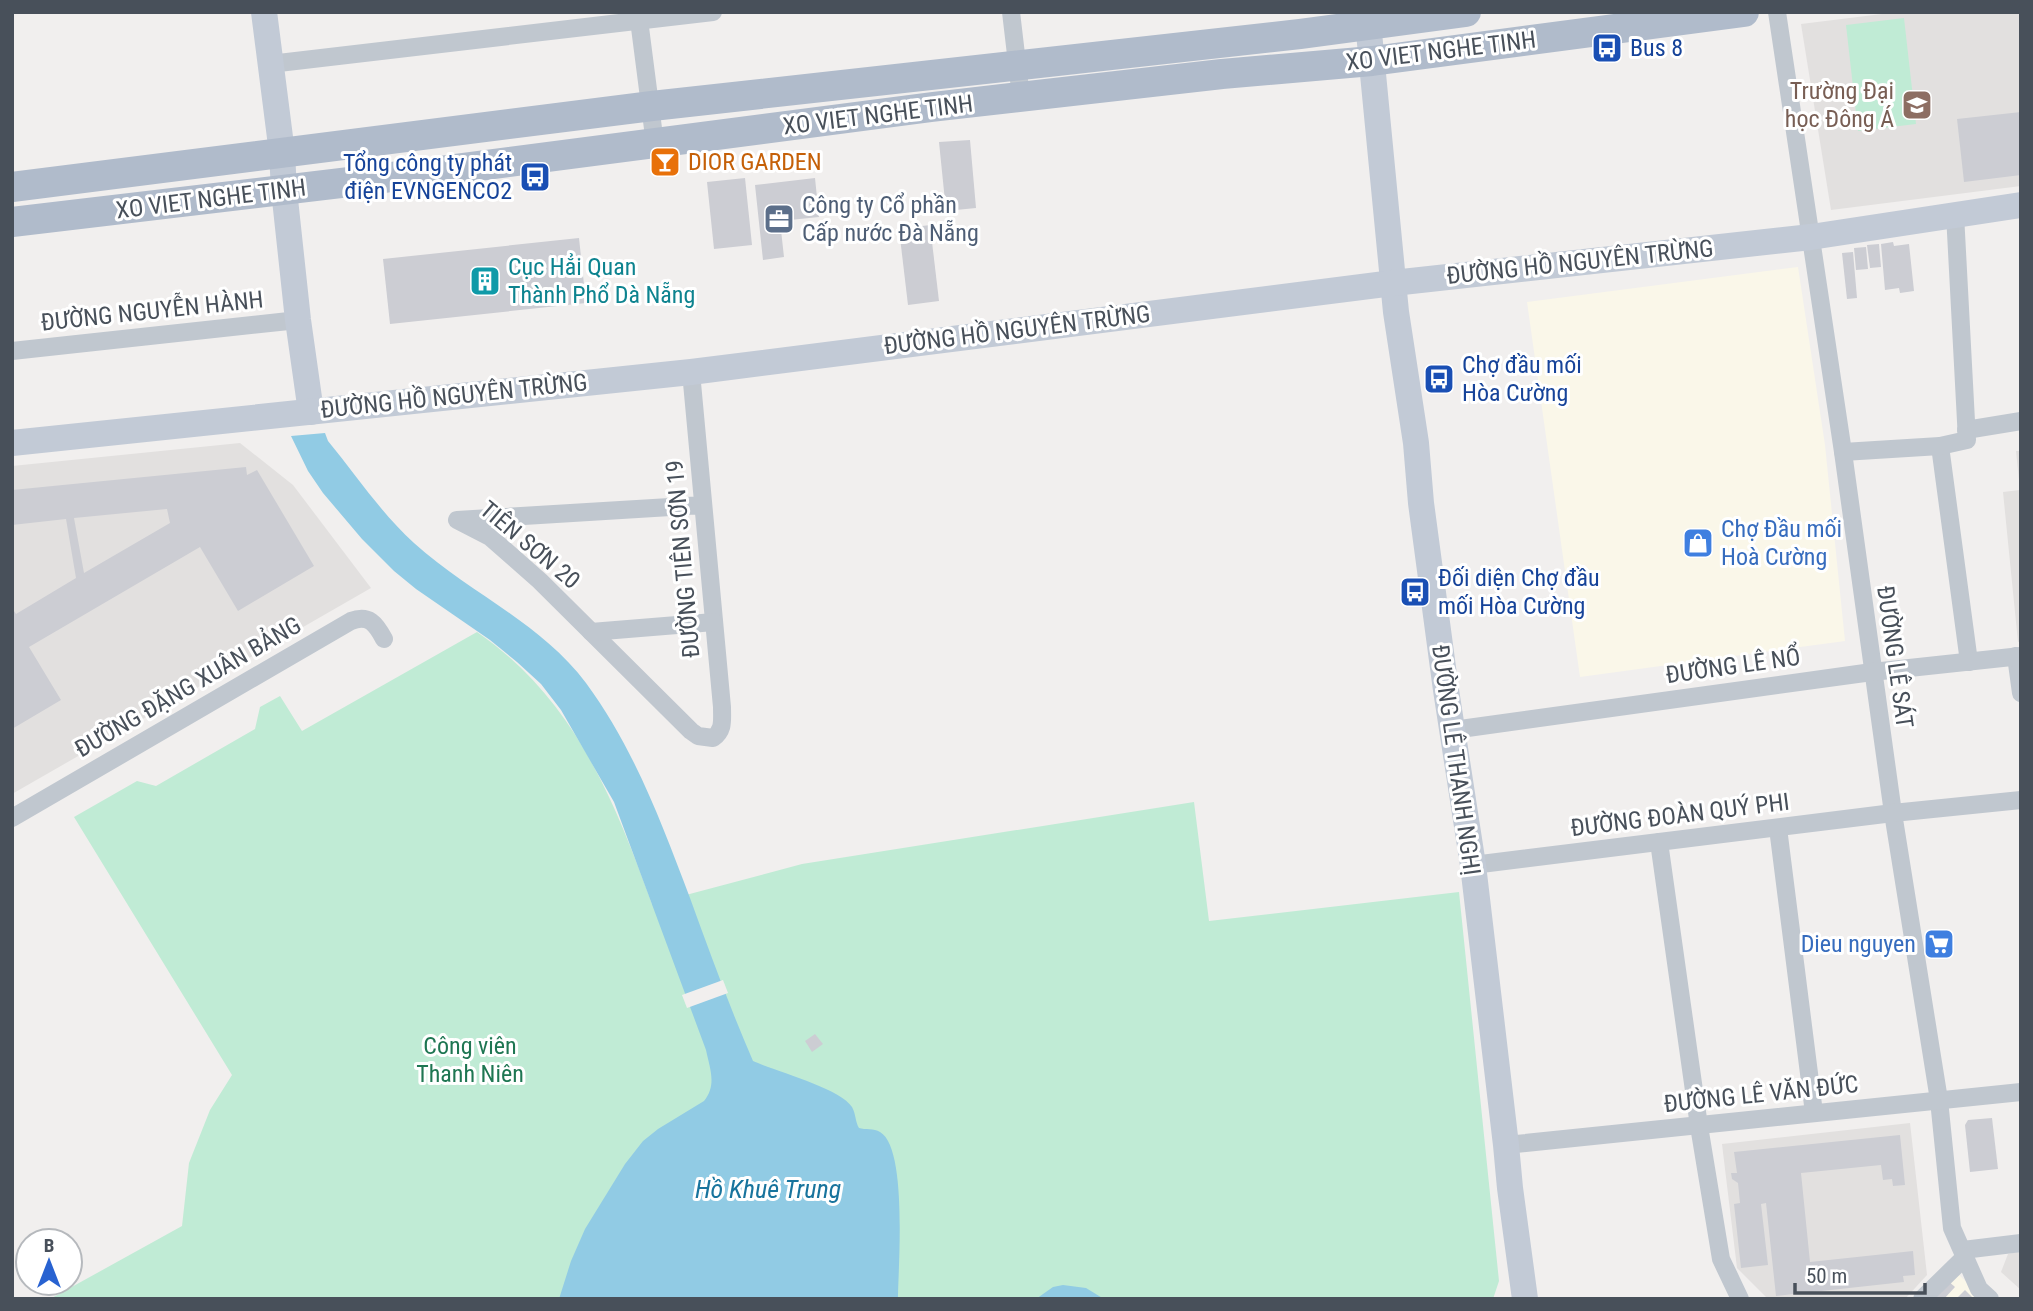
<svg xmlns="http://www.w3.org/2000/svg" width="2033" height="1311" font-family="'Roboto Condensed',sans-serif">
<style>
.commercial{fill:#faf7e9}
.education{fill:#e2e0df}
.green{fill:#c0ebd5}
.water{fill:#91cbe4}
.pier{fill:#f1efee}
.building{fill:#cccdd3;fill-rule:evenodd}
.lines{fill:none;stroke-linecap:round;stroke-linejoin:round}
.street{stroke:#c0c7cf;stroke-width:18}
.secondary{stroke:#c2cad6;stroke-width:26}
.primary{stroke:#b0bbcb;stroke-width:30}
.labels{text-anchor:middle;dominant-baseline:central;stroke-width:6;stroke-linejoin:round;paint-order:stroke}
.transit-label{font-size:24px;fill:#164399;stroke:#fff;text-anchor:start}
.street-label{font-size:24px;fill:#48505a;stroke:#fff}
.education-label{font-size:24px;fill:#785e54;stroke:#fff;text-anchor:end}
.food-label{font-size:24px;fill:#c56008;stroke:#fff;text-anchor:start}
.service-label{font-size:24px;fill:#4e5e75;stroke:#fff;text-anchor:start}
.culture-label{font-size:24px;fill:#0d838f;stroke:#fff;text-anchor:start}
.shop-label{font-size:24px;fill:#366cbe;stroke:#fff;text-anchor:start}
.park-label{font-size:24px;fill:#1e7652;stroke:#fff}
.water-label{font-size:26px;font-style:italic;fill:#18749d;stroke:#fff}
</style>
<rect width="100%" height="100%" fill="#f1efee"/>
<g class="commercial">
<path d="M 1798,267 L 1825,445 L 1845,641 L 1580,677 L 1527,302 Z"/>
<path d="M 1954,1270 L 1984,1299 L 1929,1299 Z"/>
</g>
<g class="education">
<path d="M 1898,12 L 2021,12 L 2021,186 L 1831,210 L 1801,24 Z"/>
<path d="M 240,443 L 293,485 L 371,588 L 12,794 L 12,466 Z"/>
<path d="M 2016,451 L 2021,451 L 2021,641 L 2018,642 L 2003,492 L 2020,490 Z"/>
<path d="M 1910,1123 L 1927,1275 L 1905,1299 L 1768,1299 L 1737,1268 L 1722,1144 Z"/>
<path d="M 2021,1251 L 2021,1290 L 2001,1272 L 2008,1254 Z"/>
</g>
<g class="green">
<path d="M 1904,18 L 1916,124 L 1858,131 L 1846,25 Z"/>
<path d="M 477,632 C 574,699 613,797 652,904 L 802,864 L 1194,802 L 1209,921 L 1459,892 L 1499,1281 L 1493,1299 L 50,1299 L 182,1226 L 189,1163 L 210,1110 L 232,1075 L 74,817 L 137,781 L 156,786 L 255,729 L 260,707 L 280,696 L 302,731 Z"/>
</g>
<g class="water">
<path d="M 325,433 L 328,441 C 356,475 381,513 414,543 C 469,593 540,622 586,683 C 634,748 662,824 690,898 C 710,953 730,1008 753,1061 C 775,1071 840,1088 852,1107 C 856,1114 855,1121 859,1128 C 865,1130 874,1128 880,1132 C 908,1148 898,1268 898,1299 L 559,1299 L 571,1261 L 585,1229 L 625,1164 L 643,1141 L 658,1129 L 704,1101 C 717,1085 710,1069 706,1050 L 614,802 L 561,710 L 541,684 L 517,662 L 490,640 L 416,589 L 394,571 L 362,539 L 323,493 L 308,471 L 291,436 Z"/>
<path d="M 1063,1285 L 1086,1288 L 1104,1299 L 1036,1299 L 1053,1287 Z"/>
</g>
<path class="pier" d="M 723,980 L 728,993 L 687,1008 L 682,995 Z"/>
<g class="building">
<path d="M 2021,112 L 2021,175 L 1964,182 L 1957,119 Z"/>
<path d="M 970,140 L 976,208 L 946,211 L 939,142 Z"/>
<path d="M 745,178 L 752,245 L 714,249 L 707,182 Z"/>
<path d="M 815,178 L 819,217 L 780,221 L 784,257 L 763,260 L 755,185 Z"/>
<path d="M 930,225 L 939,301 L 908,305 L 899,229 Z"/>
<path d="M 579,238 L 586,303 L 390,324 L 383,259 Z"/>
<path d="M 1893,242 L 1894,246 L 1909,244 L 1914,291 L 1900,293 L 1899,288 L 1885,290 L 1881,244 Z"/>
<path d="M 1879,244 L 1881,267 L 1870,268 L 1867,245 Z"/>
<path d="M 1866,247 L 1868,269 L 1856,270 L 1854,248 Z"/>
<path d="M 1853,252 L 1857,298 L 1847,299 L 1842,253 Z"/>
<path d="M 246,467 L 247,475 L 257,470 L 314,566 L 238,611 L 200,547 L 29,647 L 61,700 L 12,729 L 12,608 L 16,614 L 76,578 L 66,519 L 12,525 L 12,490 ZM 167,509 L 170,523 L 84,573 L 74,518 Z"/>
<path d="M 815,1034 L 823,1044 L 812,1052 L 805,1041 Z"/>
<path d="M 1992,1118 L 1998,1169 L 1970,1172 L 1965,1125 L 1968,1120 Z"/>
<path d="M 1900,1135 L 1905,1185 L 1893,1186 L 1892,1179 L 1883,1180 L 1881,1165 L 1801,1173 L 1810,1262 L 1913,1251 L 1915,1275 L 1903,1276 L 1904,1282 L 1776,1296 L 1766,1203 L 1761,1204 L 1768,1265 L 1741,1268 L 1734,1204 L 1740,1203 L 1738,1183 L 1732,1179 L 1731,1173 L 1737,1173 L 1734,1152 Z"/>
<path d="M 1947,1280 L 1955,1287 L 1944,1299 L 1930,1299 Z"/>
<path d="M 1965,1290 L 1974,1299 L 1956,1299 Z"/>
</g>
<g class="lines">
<g class="street">
<path d="M 638,12 L 655,144"/>
<path d="M 1011,12 L 1021,97"/>
<path d="M 1777,12 L 1843,452 L 1893,813 L 1939,1100 L 1952,1228 L 1979,1289 L 1990,1299"/>
<path d="M 270,64 L 713,12"/>
<path d="M 12,351 L 298,320"/>
<path d="M 691,372 L 722,707 C 722,721 724,730 713,738 L 698,736 L 691,731 L 540,581 L 490,537 L 457,520 L 703,505"/>
<path d="M 1966,430 L 2021,421"/>
<path d="M 1940,446 L 1969,662"/>
<path d="M 1843,452 L 1940,446 L 1967,440 L 1955,214"/>
<path d="M 591,632 L 714,622"/>
<path d="M 2016,656 L 2021,693"/>
<path d="M 1453,730 L 1872,672 L 2021,656"/>
<path d="M 12,818 L 351,621 C 369,614 376,624 384,639"/>
<path d="M 1778,828 L 1814,1113"/>
<path d="M 1659,842 L 1699,1126 L 1721,1259 L 1740,1299"/>
<path d="M 1473,865 L 1893,813 L 2021,800"/>
<path d="M 1506,1145 L 2021,1092"/>
<path d="M 1963,1250 L 2021,1243"/>
<path d="M 1922,1299 L 1966,1256"/>
</g>
<g class="secondary">
<path d="M 264,12 L 282,153 L 284,190 L 298,320 L 311,412"/>
<path d="M 1367,12 L 1396,312 L 1416,443 L 1421,503 L 1446,690 L 1473,865 L 1506,1145 L 1510,1188 L 1525,1299"/>
<path d="M 12,443 L 691,372 L 1393,283 L 1811,237 L 2021,205"/>
</g>
<g class="primary">
<path d="M 12,187 L 652,106 L 1300,34 L 1466,12"/>
<path d="M 12,222 L 425,173 L 932,107 L 1222,74 L 1372,61 L 1744,12"/>
</g>
</g>
<defs>
<g id="bus-square" transform="scale(1.575)"><rect x="-9" y="-9" width="18" height="18" rx="4" fill="#1a4fb4" stroke="#fff"/><path d="M-5-6H5V4H4V6H2V4H-2V6H-4V4H-5ZM-3.5-4V0h7V-4ZM-3.5 1.2v1.5H-2V1.2ZM2 1.2v1.5H3.5V1.2Z" fill="#fff"/></g>
<g id="university-square" transform="scale(1.575)"><rect x="-9" y="-9" width="18" height="18" rx="4" fill="#8d6e63" stroke="#fff"/><path d="M0-5L7-2L0 1L-7-2ZM-4 1L0 2.5L4 1V4Q0 6-4 4Z" fill="#fff"/></g>
<g id="bar-square" transform="scale(1.575)"><rect x="-9" y="-9" width="18" height="18" rx="4" fill="#e8710a" stroke="#fff"/><path d="M-6-5H6L.8 .8V4.5H3.5V6h-7V4.5H-.8V.8Z" fill="#fff"/></g>
<g id="office-square" transform="scale(1.575)"><rect x="-9" y="-9" width="18" height="18" rx="4" fill="#5c6f8a" stroke="#fff"/><path d="M-6-3h4V-5.5h4V-3h4V5H-6ZM-1-4.5V-3h2v-1.5ZM-6 0V1H6V0Z" fill="#fff"/></g>
<g id="building-square" transform="scale(1.575)"><rect x="-9" y="-9" width="18" height="18" rx="4" fill="#0f9aa8" stroke="#fff"/><path d="M-4-6H4V6H1V3H-1V6H-4ZM-2.5-4.3h1.7v1.8h-1.7ZM.8-4.3h1.7v1.8H.8ZM-2.5-1h1.7V.8h-1.7ZM.8-1h1.7V.8H.8Z" fill="#fff"/></g>
<g id="shop-square" transform="scale(1.575)"><rect x="-9" y="-9" width="18" height="18" rx="4" fill="#3f7fe0" stroke="#fff"/><path d="M-5-2.5h2.3a2.7 3.5 0 0 1 5.4 0H5L5.5 6h-11ZM-1.5-2.5h3a1.5 2.3 0 0 0-3 0Z" fill="#fff"/></g>
<g id="supermarket-square" transform="scale(1.575)"><rect x="-9" y="-9" width="18" height="18" rx="4" fill="#3f7fe0" stroke="#fff"/><path d="M-6-5.5h2.5l.6 2H6L4.5 2H-2.5L-4.4-4H-6ZM-1.5 3.2a1.3 1.3 0 1 0 .1 0ZM3 3.2a1.3 1.3 0 1 0 .1 0Z" fill="#fff"/></g>
</defs>
<g fill-rule="evenodd">
<use href="#bus-square" x="1607" y="48"/>
<use href="#university-square" x="1917" y="105"/>
<use href="#bar-square" x="665" y="162"/>
<use href="#bus-square" x="535" y="177"/>
<use href="#office-square" x="779" y="219"/>
<use href="#building-square" x="485" y="281"/>
<use href="#bus-square" x="1439" y="379"/>
<use href="#shop-square" x="1698" y="543"/>
<use href="#bus-square" x="1415" y="592"/>
<use href="#supermarket-square" x="1939" y="944"/>
</g>
<g class="labels">
<g class="transit-label">
<text x="1630" y="48">Bus 8</text>
<text x="512" y="163" text-anchor="end">Tổng công ty phát<tspan x="512" dy="28">điện EVNGENCO2</tspan></text>
<text x="1462" y="365">Chợ đầu mối<tspan x="1462" dy="28">Hòa Cường</tspan></text>
<text x="1438" y="578">Đối diện Chợ đầu<tspan x="1438" dy="28">mối Hòa Cường</tspan></text>
</g>
<g class="street-label">
<text transform="translate(1441 51) rotate(-7)">XO VIET NGHE TINH</text>
<text transform="translate(878 115) rotate(-7)">XO VIET NGHE TINH</text>
<text transform="translate(211 199) rotate(-7)">XO VIET NGHE TINH</text>
<text transform="translate(1580 262) rotate(-6)">ĐƯỜNG HỒ NGUYÊN TRỪNG</text>
<text transform="translate(152 311) rotate(-6)">ĐƯỜNG NGUYỄN HÀNH</text>
<text transform="translate(1017 330) rotate(-7)">ĐƯỜNG HỒ NGUYÊN TRỪNG</text>
<text transform="translate(454 396) rotate(-6)">ĐƯỜNG HỒ NGUYÊN TRỪNG</text>
<text transform="translate(530 545) rotate(40)">TIÊN SƠN 20</text>
<text transform="translate(683 559) rotate(-95)">ĐƯỜNG TIÊN SƠN 19</text>
<text transform="translate(1895 657) rotate(82)">ĐƯỜNG LÊ SÁT</text>
<text transform="translate(1733 666) rotate(-8)">ĐƯỜNG LÊ NỔ</text>
<text transform="translate(188 687) rotate(-30)">ĐƯỜNG ĐẶNG XUÂN BẢNG</text>
<text transform="translate(1456 760) rotate(82)">ĐƯỜNG LÊ THANH NGHỊ</text>
<text transform="translate(1680 815) rotate(-7)">ĐƯỜNG ĐOÀN QUÝ PHI</text>
<text transform="translate(1761 1094) rotate(-6)">ĐƯỜNG LÊ VĂN ĐỨC</text>
</g>
<g class="education-label">
<text x="1894" y="91">Trường Đại<tspan x="1894" dy="28">học Đông Á</tspan></text>
</g>
<g class="food-label">
<text x="688" y="162">DIOR GARDEN</text>
</g>
<g class="service-label">
<text x="802" y="205">Công ty Cổ phần<tspan x="802" dy="28">Cấp nước Đà Nẵng</tspan></text>
</g>
<g class="culture-label">
<text x="508" y="267">Cục Hẳi Quan<tspan x="508" dy="28">Thành Phổ Dà Nẵng</tspan></text>
</g>
<g class="shop-label">
<text x="1721" y="529">Chợ Đầu mối<tspan x="1721" dy="28">Hoà Cường</tspan></text>
<text x="1916" y="944" text-anchor="end">Dieu nguyen</text>
</g>
<g class="park-label">
<text x="470" y="1046">Công viên<tspan x="470" dy="28">Thanh Niên</tspan></text>
</g>
<g class="water-label">
<text x="768" y="1189">Hồ Khuê Trung</text>
</g>
</g>
<rect width="2033" height="1311" fill="none" stroke="#48505a" stroke-width="28"/>
<g transform="translate(49 1262)"><circle r="33" fill="#ffffff" stroke="#b6b9bd" stroke-width="2"/>
<path d="M0-5L12 26L0 18L-12 26Z" fill="#2862d1"/>
<text y="-10" font-size="19" font-weight="bold" text-anchor="middle" fill="#48505a">B</text>
</g>
<path d="M1795 1283v10h130v-10" fill="none" stroke="#48505a" stroke-width="3.5"/>
<text x="1806" y="1283" font-size="21" fill="#48505a" stroke="#ffffff" stroke-width="5" paint-order="stroke">50 m</text>
</svg>
